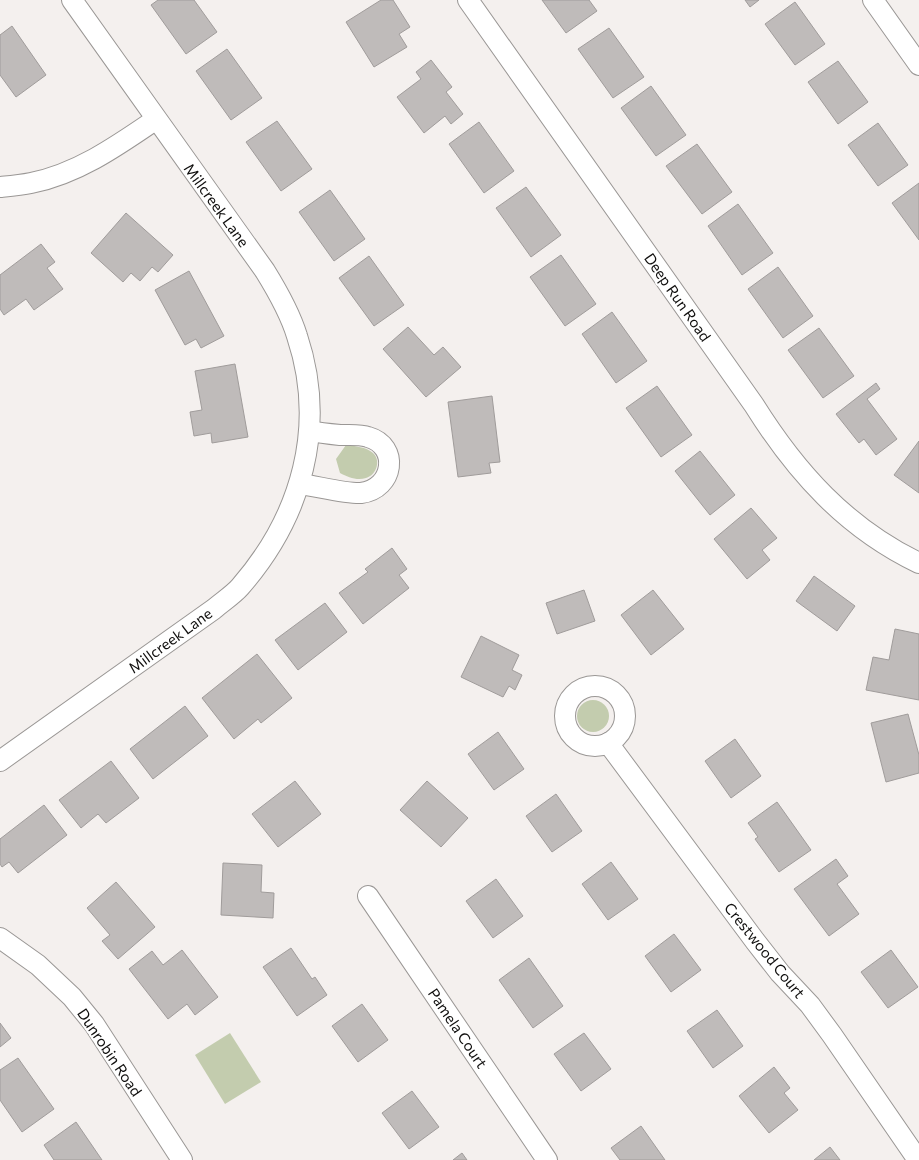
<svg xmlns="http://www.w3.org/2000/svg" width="919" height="1160" font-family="Commissioner,sans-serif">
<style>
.green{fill:#c3ccae}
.building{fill:#bfbbba;stroke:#a09c9b}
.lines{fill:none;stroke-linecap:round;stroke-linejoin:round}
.street-casing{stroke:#9a9795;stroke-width:22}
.street{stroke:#fff;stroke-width:20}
.labels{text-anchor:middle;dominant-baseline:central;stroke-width:4;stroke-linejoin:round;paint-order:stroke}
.street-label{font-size:15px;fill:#0f0e0d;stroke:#fff}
</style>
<rect width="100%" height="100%" fill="#f4f0ee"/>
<g class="green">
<path d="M 346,445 C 355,446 366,447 373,453 C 381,460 377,475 366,478 C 357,481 348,477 340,473 L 336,459 Z"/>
<circle cx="593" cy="716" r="16"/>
<path d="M 230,1033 L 261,1082 L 225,1104 L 195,1055 Z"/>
</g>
<g class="building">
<path d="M 158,0 L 194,0 L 217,32 L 186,54 L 151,5 Z"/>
<path d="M 381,0 L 393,0 L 410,27 L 399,34 L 407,47 L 374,67 L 346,22 Z"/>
<path d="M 542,0 L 589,0 L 597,11 L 566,33 Z"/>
<path d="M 745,0 L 759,0 L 750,7 Z"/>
<path d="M 795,2 L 825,44 L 795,65 L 765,24 Z"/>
<path d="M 12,26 L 46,75 L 16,97 L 0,75 L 0,35 Z"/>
<path d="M 609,28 L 644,77 L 613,98 L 578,49 Z"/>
<path d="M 227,49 L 262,98 L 231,120 L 196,71 Z"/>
<path d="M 431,60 L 452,87 L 446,92 L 463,114 L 451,124 L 445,116 L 424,133 L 397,97 L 421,79 L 416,72 Z"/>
<path d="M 838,61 L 868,102 L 838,124 L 808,82 Z"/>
<path d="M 651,86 L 686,135 L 656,156 L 621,108 Z"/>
<path d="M 277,121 L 312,169 L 281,191 L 246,142 Z"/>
<path d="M 479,122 L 514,171 L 484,193 L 449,144 Z"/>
<path d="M 878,123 L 908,165 L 878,186 L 848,145 Z"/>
<path d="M 697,144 L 732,192 L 702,214 L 666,166 Z"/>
<path d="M 919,183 L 919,240 L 892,203 Z"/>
<path d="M 526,187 L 561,235 L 531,257 L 496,208 Z"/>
<path d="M 330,190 L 365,239 L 334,261 L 299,212 Z"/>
<path d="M 738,204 L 773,253 L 742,275 L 708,226 Z"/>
<path d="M 126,213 L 173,255 L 158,272 L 152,267 L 140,281 L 131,273 L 123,282 L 91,253 Z"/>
<path d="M 41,244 L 55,262 L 47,268 L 63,289 L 34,310 L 26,299 L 4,315 L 0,309 L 0,275 Z"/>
<path d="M 561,255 L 596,304 L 565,326 L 530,277 Z"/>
<path d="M 369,256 L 404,305 L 374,326 L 339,278 Z"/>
<path d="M 778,267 L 813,316 L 783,338 L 748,289 Z"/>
<path d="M 189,271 L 224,336 L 201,348 L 196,339 L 185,345 L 155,290 Z"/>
<path d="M 612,312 L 647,361 L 616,383 L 582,334 Z"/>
<path d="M 408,327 L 434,355 L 443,347 L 461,367 L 426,397 L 383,349 Z"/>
<path d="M 819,328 L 854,376 L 823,398 L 788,350 Z"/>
<path d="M 235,364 L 248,437 L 212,443 L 211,433 L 194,436 L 190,412 L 202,410 L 195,371 Z"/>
<path d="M 876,383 L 880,389 L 867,399 L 897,439 L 876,455 L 864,439 L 859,443 L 836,414 Z"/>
<path d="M 657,386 L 692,435 L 661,457 L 626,408 Z"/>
<path d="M 492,396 L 500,462 L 489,463 L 491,473 L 458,477 L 448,402 Z"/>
<path d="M 919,441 L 919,493 L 894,475 Z"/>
<path d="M 700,451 L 735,495 L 710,515 L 675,471 Z"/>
<path d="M 751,508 L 777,538 L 762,550 L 770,560 L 747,579 L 714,539 Z"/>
<path d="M 392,548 L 407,569 L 399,575 L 409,588 L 363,624 L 339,593 L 368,572 L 365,569 Z"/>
<path d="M 814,576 L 855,606 L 837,631 L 796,601 Z"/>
<path d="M 584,590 L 595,621 L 557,634 L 546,603 Z"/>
<path d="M 653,590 L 684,629 L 651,655 L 621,615 Z"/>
<path d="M 325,603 L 347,632 L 298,670 L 275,640 Z"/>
<path d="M 895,629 L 919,634 L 919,700 L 866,690 L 873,657 L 889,660 Z"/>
<path d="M 481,636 L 519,655 L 512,670 L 522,675 L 515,690 L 509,686 L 503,697 L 461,677 Z"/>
<path d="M 257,654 L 292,698 L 261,723 L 258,719 L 234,739 L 202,698 Z"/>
<path d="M 185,706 L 208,736 L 153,779 L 130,749 Z"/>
<path d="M 908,714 L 919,755 L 919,773 L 886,782 L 871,723 Z"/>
<path d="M 498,732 L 524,769 L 494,790 L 468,754 Z"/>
<path d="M 735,739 L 761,776 L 731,798 L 705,761 Z"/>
<path d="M 111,761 L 139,798 L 106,823 L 98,814 L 81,828 L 59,800 Z"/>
<path d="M 295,781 L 321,814 L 278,847 L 252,814 Z"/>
<path d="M 427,781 L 468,818 L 441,847 L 400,810 Z"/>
<path d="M 556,794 L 582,831 L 552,852 L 526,816 Z"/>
<path d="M 777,802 L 811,850 L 779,872 L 755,839 L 758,837 L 748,823 Z"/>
<path d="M 44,805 L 67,835 L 18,873 L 9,862 L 2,867 L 0,864 L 0,839 Z"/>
<path d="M 836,859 L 848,876 L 837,884 L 859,914 L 829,936 L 794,889 Z"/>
<path d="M 611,862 L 638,899 L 608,920 L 582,884 Z"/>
<path d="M 223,863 L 262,865 L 261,892 L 274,893 L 273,918 L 221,915 Z"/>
<path d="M 496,879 L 523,916 L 493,938 L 466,901 Z"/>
<path d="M 116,882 L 155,927 L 118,959 L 102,941 L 110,935 L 87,908 Z"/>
<path d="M 674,934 L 701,970 L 671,992 L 645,956 Z"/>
<path d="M 291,948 L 312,979 L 315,977 L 327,995 L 297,1016 L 263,967 Z"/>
<path d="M 182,950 L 218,997 L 195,1015 L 187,1004 L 168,1019 L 129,969 L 152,951 L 163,965 Z"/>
<path d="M 891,950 L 918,987 L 888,1008 L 861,972 Z"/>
<path d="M 529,958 L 563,1006 L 533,1028 L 499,980 Z"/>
<path d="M 362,1004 L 388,1040 L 358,1062 L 332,1026 Z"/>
<path d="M 717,1010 L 743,1046 L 713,1068 L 687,1031 Z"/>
<path d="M 0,1023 L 11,1038 L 0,1047 Z"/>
<path d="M 584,1033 L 611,1069 L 581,1091 L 554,1054 Z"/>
<path d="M 18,1058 L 54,1109 L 22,1132 L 0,1100 L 0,1070 Z"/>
<path d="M 774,1067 L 790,1088 L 784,1093 L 798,1110 L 769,1133 L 739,1096 Z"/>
<path d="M 412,1091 L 439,1127 L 409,1149 L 382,1113 Z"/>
<path d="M 76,1122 L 102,1160 L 54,1160 L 44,1145 Z"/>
<path d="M 641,1126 L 665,1160 L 620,1160 L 611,1148 Z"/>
<path d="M 830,1147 L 840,1160 L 814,1160 Z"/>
<path d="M 462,1153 L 467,1160 L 453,1160 Z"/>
</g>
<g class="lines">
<g class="street-casing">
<g id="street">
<path d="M 468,0 L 754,405 C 796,472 846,528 919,563"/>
<path d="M 873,0 L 919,65"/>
<path d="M 0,187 C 10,186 21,185 31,183 C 77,174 117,146 155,120"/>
<path d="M 300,484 C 316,486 347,494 361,493 C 394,489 400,446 368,437 C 360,434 349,435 340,435 C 330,434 320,433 310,431"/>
<circle cx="595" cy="716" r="30"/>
<path d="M 608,743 L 755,941 L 780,973 L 810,1005 L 832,1035 L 918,1160"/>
<path d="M 0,761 L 214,609 C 222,602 233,595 240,587 C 302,516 327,426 297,336 C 290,313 278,292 265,271 L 72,0"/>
<path d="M 368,896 L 547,1160"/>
<path d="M 0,938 L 38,965 L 72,997 L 94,1024 L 182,1160"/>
</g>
</g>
<use href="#street" class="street"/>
</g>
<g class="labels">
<g class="street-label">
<text transform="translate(217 205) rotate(54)">Millcreek Lane</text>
<text transform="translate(678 297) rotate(55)">Deep Run Road</text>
<text transform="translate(170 640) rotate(-36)">Millcreek Lane</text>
<text transform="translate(765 950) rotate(51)">Crestwood Court</text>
<text transform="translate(458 1028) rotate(56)">Pamela Court</text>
<text transform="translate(110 1052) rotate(56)">Dunrobin Road</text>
</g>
</g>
</svg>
